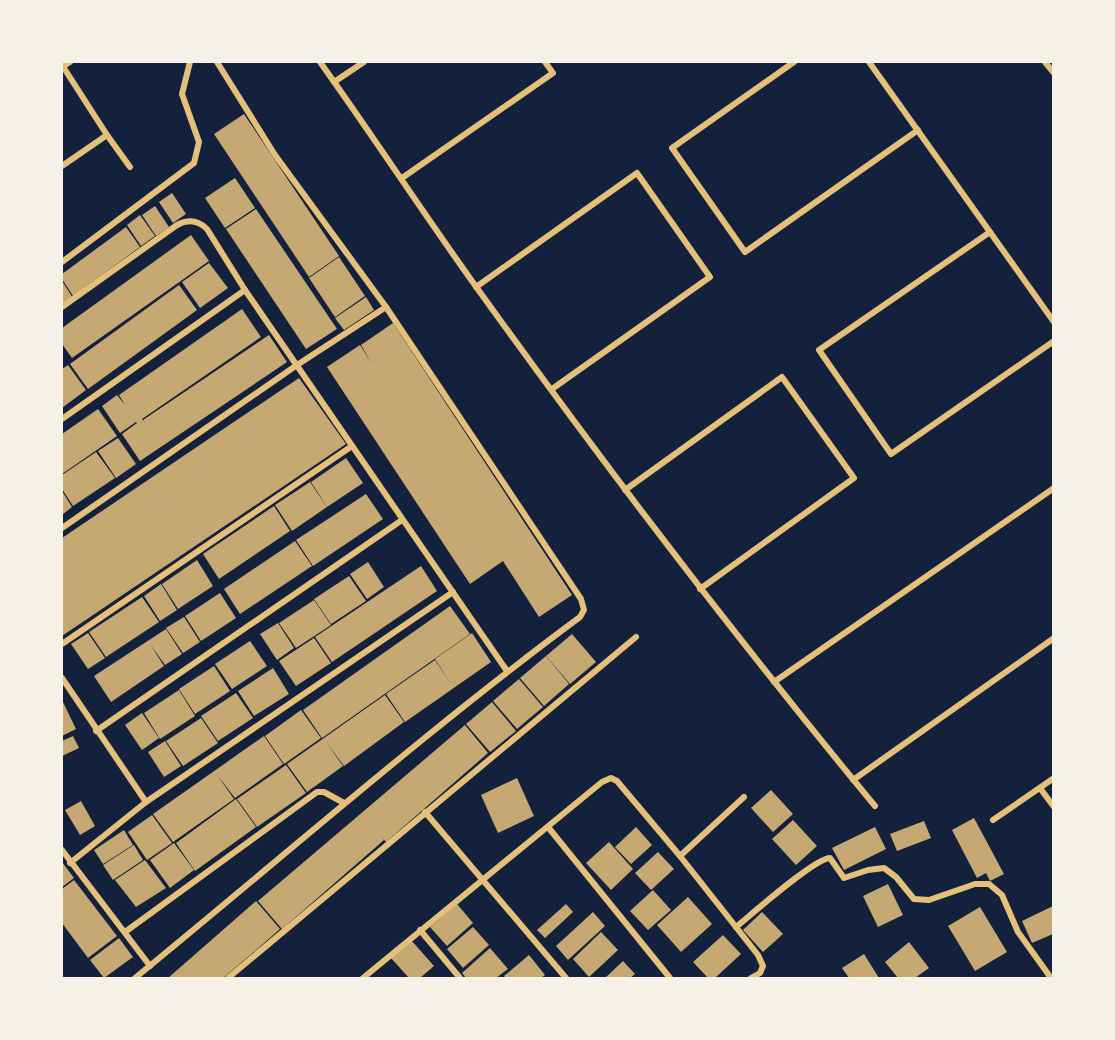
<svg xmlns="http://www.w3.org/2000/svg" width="1115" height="1040" font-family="Lato,sans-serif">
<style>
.building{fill:#c6a872}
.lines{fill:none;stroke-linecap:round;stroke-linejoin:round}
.minor{stroke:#e5c07b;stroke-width:6}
</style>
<rect width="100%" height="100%" fill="#14213d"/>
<g class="building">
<path d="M 244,114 L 339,256 L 309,277 L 214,134 Z"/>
<path d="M 235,178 L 255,208 L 225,228 L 205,198 Z"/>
<path d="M 172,193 L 186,214 L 173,223 L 159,202 Z"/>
<path d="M 155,206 L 169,227 L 156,236 L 142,215 Z"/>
<path d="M 256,209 L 337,329 L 306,349 L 226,229 Z"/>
<path d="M 140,215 L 155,236 L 141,246 L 127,225 Z"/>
<path d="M 126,227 L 140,247 L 73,296 L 62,279 L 62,274 Z"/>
<path d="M 191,235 L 209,261 L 72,358 L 62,344 L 62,328 Z"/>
<path d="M 339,257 L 365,296 L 335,317 L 309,278 Z"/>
<path d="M 209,263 L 228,288 L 200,308 L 182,282 Z"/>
<path d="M 62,281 L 73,298 L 62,305 Z"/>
<path d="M 179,285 L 197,310 L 88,389 L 70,364 Z"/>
<path d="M 366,297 L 374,310 L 344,330 L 335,318 Z"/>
<path d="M 242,309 L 261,337 L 142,419 L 147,426 L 143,420 L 269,335 L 287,362 L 140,461 L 122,434 L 137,423 L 136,422 L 120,433 L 102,406 L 117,395 L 125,405 L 119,395 Z"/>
<path d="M 393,323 L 572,595 L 539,617 L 503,561 L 470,584 L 327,367 L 360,345 L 372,364 L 361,345 Z"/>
<path d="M 68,365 L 86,390 L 62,408 L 62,369 Z"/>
<path d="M 299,378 L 346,444 L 62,636 L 62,538 Z"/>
<path d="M 98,409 L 117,436 L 62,474 L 62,434 Z"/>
<path d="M 118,438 L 136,464 L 116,478 L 98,451 Z"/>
<path d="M 96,452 L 115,478 L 73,506 L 62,489 L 62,475 Z"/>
<path d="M 346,458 L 363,483 L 327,507 L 311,482 Z"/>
<path d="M 310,482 L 327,507 L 292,531 L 275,505 Z"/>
<path d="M 62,491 L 72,507 L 62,515 Z"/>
<path d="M 366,494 L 383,519 L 313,566 L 296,540 Z"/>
<path d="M 274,506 L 290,531 L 219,579 L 203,554 Z"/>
<path d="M 295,541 L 312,566 L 240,614 L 224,589 Z"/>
<path d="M 197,560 L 213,586 L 178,609 L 162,584 Z"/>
<path d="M 368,562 L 384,587 L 367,599 L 350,574 Z"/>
<path d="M 421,566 L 437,591 L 332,662 L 315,637 Z"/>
<path d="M 349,576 L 366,601 L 331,624 L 314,599 Z"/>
<path d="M 161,584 L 177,610 L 160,621 L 144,596 Z"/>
<path d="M 220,593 L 236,618 L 201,641 L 185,616 Z"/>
<path d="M 142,597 L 159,622 L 106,657 L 89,632 Z"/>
<path d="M 314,600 L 331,625 L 296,648 L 279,623 Z"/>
<path d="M 450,606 L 470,634 L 322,738 L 303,710 Z"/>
<path d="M 184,617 L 200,642 L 183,653 L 166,628 Z"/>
<path d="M 278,623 L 294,648 L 277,660 L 260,634 Z"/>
<path d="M 166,629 L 182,654 L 165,665 L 150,644 L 164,666 L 111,702 L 94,676 Z"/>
<path d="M 88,633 L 105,658 L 88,669 L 71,644 Z"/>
<path d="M 472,633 L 491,662 L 405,722 L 386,694 L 435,660 L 451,684 L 435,659 Z"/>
<path d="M 572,634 L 596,662 L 570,684 L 546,656 Z"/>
<path d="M 314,638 L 331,663 L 296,686 L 279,661 Z"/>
<path d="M 250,641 L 267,666 L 232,689 L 215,664 Z"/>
<path d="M 546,656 L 569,684 L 544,706 L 520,678 Z"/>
<path d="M 214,666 L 230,691 L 195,714 L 179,689 Z"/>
<path d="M 273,668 L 289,694 L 254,716 L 238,691 Z"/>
<path d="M 519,679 L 543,707 L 517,729 L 493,701 Z"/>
<path d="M 179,690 L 195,716 L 160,739 L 144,713 Z"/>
<path d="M 236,693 L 253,718 L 218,741 L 201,716 Z"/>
<path d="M 385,695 L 404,722 L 344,766 L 326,742 L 343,766 L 307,792 L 287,764 Z"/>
<path d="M 62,700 L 76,729 L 62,736 Z"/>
<path d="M 492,702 L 516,731 L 490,752 L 466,724 Z"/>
<path d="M 301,710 L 321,738 L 284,764 L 265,736 Z"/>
<path d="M 142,713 L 159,738 L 142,750 L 125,725 Z"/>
<path d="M 201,718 L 218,743 L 183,766 L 166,741 Z"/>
<path d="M 465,725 L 488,753 L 386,842 L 380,835 L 384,840 L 282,929 L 258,901 Z"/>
<path d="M 73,736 L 79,748 L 62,756 L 62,741 Z"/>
<path d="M 264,736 L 283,764 L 235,798 L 217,775 L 234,799 L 173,842 L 153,814 Z"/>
<path d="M 165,741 L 181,766 L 164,777 L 148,752 Z"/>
<path d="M 286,765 L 306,793 L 257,827 L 237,799 Z"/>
<path d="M 517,778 L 534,816 L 498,833 L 481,795 Z"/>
<path d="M 771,790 L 793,814 L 773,832 L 751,808 Z"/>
<path d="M 236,799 L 256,827 L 195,871 L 176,843 Z"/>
<path d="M 81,801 L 95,826 L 80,835 L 65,810 Z"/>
<path d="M 152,815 L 172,843 L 147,860 L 128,832 Z"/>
<path d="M 974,818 L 1004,874 L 990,881 L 986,873 L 977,878 L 952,830 Z"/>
<path d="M 793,820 L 817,846 L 796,865 L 772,839 Z"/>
<path d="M 924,821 L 931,838 L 897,851 L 890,834 Z"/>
<path d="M 636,827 L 652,845 L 631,864 L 615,847 Z"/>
<path d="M 875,827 L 886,849 L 844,870 L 832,848 Z"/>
<path d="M 124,830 L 133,845 L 103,864 L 94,850 Z"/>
<path d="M 609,842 L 633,869 L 611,890 L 586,863 Z"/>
<path d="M 174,843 L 194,870 L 170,888 L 150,860 Z"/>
<path d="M 134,845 L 143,860 L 113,880 L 103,865 Z"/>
<path d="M 658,852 L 674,869 L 651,890 L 635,873 Z"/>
<path d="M 145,860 L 166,888 L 136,907 L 115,880 Z"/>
<path d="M 62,862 L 74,878 L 62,887 Z"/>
<path d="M 74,880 L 117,936 L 88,958 L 62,923 L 62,889 Z"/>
<path d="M 888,884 L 903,915 L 878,927 L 863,896 Z"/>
<path d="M 653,890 L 671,910 L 648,930 L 630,911 Z"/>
<path d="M 688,897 L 712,924 L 681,952 L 657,925 Z"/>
<path d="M 256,901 L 280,929 L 255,951 L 223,978 L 168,978 Z"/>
<path d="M 457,904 L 473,923 L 447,946 L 430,927 Z"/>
<path d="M 566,904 L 573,912 L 545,938 L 537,930 Z"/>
<path d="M 1053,906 L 1053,934 L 1032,943 L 1022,921 Z"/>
<path d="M 980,907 L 1007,952 L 975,971 L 948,926 Z"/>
<path d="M 593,912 L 605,926 L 568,960 L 556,946 Z"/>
<path d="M 762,912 L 783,934 L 763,952 L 743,930 Z"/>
<path d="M 473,927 L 489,945 L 463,968 L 447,949 Z"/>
<path d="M 601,932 L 618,950 L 589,977 L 573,959 Z"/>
<path d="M 723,935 L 741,954 L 715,978 L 708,978 L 693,962 Z"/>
<path d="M 119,938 L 133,957 L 104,978 L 90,960 Z"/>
<path d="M 411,940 L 434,966 L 420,978 L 409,978 L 391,958 Z"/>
<path d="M 909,942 L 929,968 L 915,978 L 898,978 L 885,962 Z"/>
<path d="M 490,948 L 508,969 L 496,978 L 466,978 L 462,973 Z"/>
<path d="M 864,954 L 879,978 L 849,978 L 842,968 Z"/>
<path d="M 529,955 L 545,975 L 541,978 L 506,978 L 504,976 Z"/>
<path d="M 623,961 L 635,974 L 630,978 L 605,978 Z"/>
</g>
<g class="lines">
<g class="minor">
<path d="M 320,62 C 373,136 423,213 477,288 C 604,465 736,638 875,806"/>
<path d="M 794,62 L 672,148 L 745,252 L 918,130"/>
<path d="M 869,62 L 1054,322"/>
<path d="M 1045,62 L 1054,73"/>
<path d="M 62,65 L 107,135 L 62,166"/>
<path d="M 62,67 L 70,62"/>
<path d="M 334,82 L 364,62"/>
<path d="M 107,135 L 130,167"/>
<path d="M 402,178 L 553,73 L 545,62"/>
<path d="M 990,232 L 819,350 L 891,454 L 1054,341"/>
<path d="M 62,262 L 194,163 L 199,142 L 182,94 L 190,62"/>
<path d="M 476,287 L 637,173 L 710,277 L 552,389"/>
<path d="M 62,307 L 177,225 C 188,219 198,220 207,229 L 245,290 L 507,671"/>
<path d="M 62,419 L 245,290"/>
<path d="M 625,490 L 782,377 L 854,478 L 700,589"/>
<path d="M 62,528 L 297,365 L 386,307"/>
<path d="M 62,644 L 352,446"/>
<path d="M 62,678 L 146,802"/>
<path d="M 774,682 L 1054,488"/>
<path d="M 96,731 L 402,520"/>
<path d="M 853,780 L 1054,638"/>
<path d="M 1040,788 L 1054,807"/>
<path d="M 425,812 L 566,978"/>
<path d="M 993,820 L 1054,778"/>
<path d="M 548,827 L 670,978"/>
<path d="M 62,850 L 150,966"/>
<path d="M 680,856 L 744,797"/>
<path d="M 70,863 L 146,802 L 453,592"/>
<path d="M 736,927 C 752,914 815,858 830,858 L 844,878 L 868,870 L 884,868 L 896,877 L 914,899 L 929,900 L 975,884 L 989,884 L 1002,895 L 1018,932 L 1051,978"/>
<path d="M 420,930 L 460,978"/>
<path d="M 125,932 L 317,792 L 324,792 L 344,803"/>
<path d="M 135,978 C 283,857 426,731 580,617 L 584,610 L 581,599 L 386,307 L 275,155 L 217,62"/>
<path d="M 228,978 L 636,637"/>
<path d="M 363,978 L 602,782 L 611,778 L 617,781 L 680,856 L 758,955 L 763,966 L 760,973 L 751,978"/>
</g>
</g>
<rect width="1115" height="1040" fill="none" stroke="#f6f1e7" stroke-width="126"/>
</svg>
